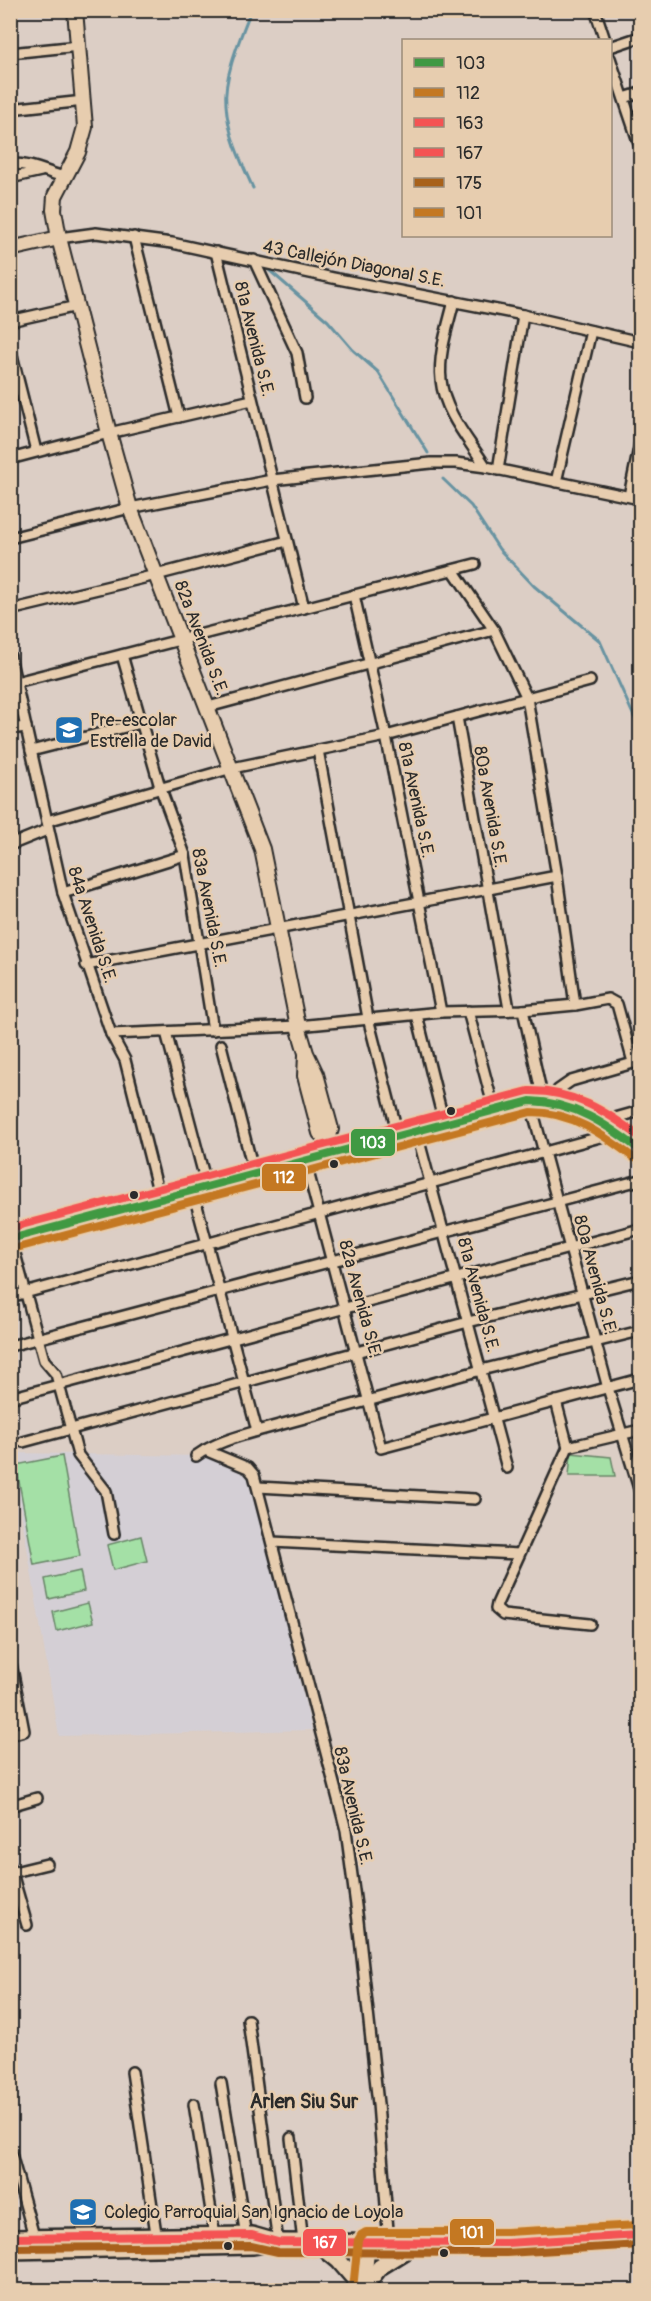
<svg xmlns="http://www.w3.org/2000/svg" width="651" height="2301" font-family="Pangolin,sans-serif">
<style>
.built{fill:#d4cfd5}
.green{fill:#a4e0a6;stroke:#688668;stroke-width:1.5}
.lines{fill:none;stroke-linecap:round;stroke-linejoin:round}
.stream{stroke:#6793a1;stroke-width:3}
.street-casing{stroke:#2b2b2b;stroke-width:14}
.secondary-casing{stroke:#2b2b2b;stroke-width:18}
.primary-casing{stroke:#2b2b2b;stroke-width:20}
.street{stroke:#e7cdaf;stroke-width:9}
.secondary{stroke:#e7cdaf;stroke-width:14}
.primary{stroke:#e7cdaf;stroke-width:15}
.bus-1-casing{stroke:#e7cdaf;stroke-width:12}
.bus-2-casing{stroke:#e7cdaf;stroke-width:12}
.bus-3-casing{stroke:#e7cdaf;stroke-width:12}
.bus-4-casing{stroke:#e7cdaf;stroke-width:12}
.bus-5-casing{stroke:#e7cdaf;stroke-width:12}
.bus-6-casing{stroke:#e7cdaf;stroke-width:12}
.bus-1{stroke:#409943;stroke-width:8}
.bus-2{stroke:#c47822;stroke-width:8}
.bus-3{stroke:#f45353;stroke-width:8}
.bus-4{stroke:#f45353;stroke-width:8}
.bus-5{stroke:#a8611a;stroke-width:8}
.bus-6{stroke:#c47822;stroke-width:8}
.bus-dot{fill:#2b2b2b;stroke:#e7cdaf;stroke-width:2}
.labels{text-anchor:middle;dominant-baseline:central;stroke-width:5;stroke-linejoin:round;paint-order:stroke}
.street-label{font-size:18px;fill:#2b2b2b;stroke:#e7cdaf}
.poi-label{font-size:18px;fill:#2b2b2b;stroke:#e7cdaf;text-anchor:start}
.neighbourhood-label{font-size:20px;font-weight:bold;fill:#2b2b2b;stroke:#e7cdaf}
.line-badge{stroke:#e7cdaf;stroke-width:2}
.badge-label{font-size:16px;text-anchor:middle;font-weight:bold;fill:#fff}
</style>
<rect width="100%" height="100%" fill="#dccec5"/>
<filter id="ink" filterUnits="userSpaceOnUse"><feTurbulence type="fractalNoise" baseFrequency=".0167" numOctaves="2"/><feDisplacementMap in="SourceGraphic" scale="12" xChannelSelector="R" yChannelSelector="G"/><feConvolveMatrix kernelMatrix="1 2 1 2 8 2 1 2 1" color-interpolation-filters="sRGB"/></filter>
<g filter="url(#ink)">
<path class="built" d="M 11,1453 L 205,1456 L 249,1474 L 312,1730 L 59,1736 Z"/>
<g class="green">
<path d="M 571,1453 L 611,1457 L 615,1476 L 569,1476 Z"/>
<path d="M 62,1456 L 80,1556 L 34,1565 L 16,1465 Z"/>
<path d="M 141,1536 L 147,1561 L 113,1570 L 107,1545 Z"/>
<path d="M 80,1571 L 84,1591 L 49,1599 L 45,1579 Z"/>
<path d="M 88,1603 L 93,1622 L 57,1631 L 53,1612 Z"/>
</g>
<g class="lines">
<g class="stream">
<path d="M 251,10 C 241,36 223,77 226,105 C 228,135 241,162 253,188"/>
<path d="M 269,270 L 328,321 L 353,350 L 378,372 L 428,453"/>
<path d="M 443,479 L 471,506 L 499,549 L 534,586 L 600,641 L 640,730"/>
</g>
<g class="street-casing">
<g id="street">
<path d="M 595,10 L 605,40"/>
<path d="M 610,47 L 640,37"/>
<path d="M 10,53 L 79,46"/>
<path d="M 610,58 L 640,147"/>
<path d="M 624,98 L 640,93"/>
<path d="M 10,109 L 84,101"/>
<path d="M 10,164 C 30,163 46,172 64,177"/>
<path d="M 10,178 L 41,171"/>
<path d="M 134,237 L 179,417"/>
<path d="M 59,238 L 96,233 L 172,243 L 333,278 L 523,315 L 640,342"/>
<path d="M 216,252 L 304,608"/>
<path d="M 254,260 L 297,353 L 305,398"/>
<path d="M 454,301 C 448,326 438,354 441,380 C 444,412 469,440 486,467"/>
<path d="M 10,321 L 77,306"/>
<path d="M 10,347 L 36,451"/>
<path d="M 10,459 L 109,433 L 252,400"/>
<path d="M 498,470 L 523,315"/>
<path d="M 556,482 L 591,331"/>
<path d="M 629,496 L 640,443"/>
<path d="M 10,538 L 130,508 L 272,480 L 431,463 L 456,463 L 486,467 L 640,499"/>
<path d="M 453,570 L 494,630 L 527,698 L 557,876 L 575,1005"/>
<path d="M 354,595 L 386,736 L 441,1012"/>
<path d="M 10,610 L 156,575 L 287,541"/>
<path d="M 122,655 L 160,787 L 185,855 L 213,1030"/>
<path d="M 10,656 L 63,893 L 111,1034 L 125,1060 L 160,1199"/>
<path d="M 16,682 L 475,564"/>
<path d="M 208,707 L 494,630"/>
<path d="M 457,717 L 509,1009"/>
<path d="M 10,729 L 26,727"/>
<path d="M 318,750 L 368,1018 L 398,1135"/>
<path d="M 31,751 L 141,723"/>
<path d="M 47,821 L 232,768 L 386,736 L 590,681"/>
<path d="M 10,845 L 47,830"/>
<path d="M 63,893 L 185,855"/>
<path d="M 86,965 L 557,876"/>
<path d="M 523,1010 L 543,1100"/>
<path d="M 468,1011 L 490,1094"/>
<path d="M 417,1015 L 444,1123"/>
<path d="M 166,1032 L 207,1187"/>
<path d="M 111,1034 L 298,1026 L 441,1012 L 523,1010 L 575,1005 L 608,999 L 617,1004 L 633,1062"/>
<path d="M 221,1045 L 254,1173"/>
<path d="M 553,1100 L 558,1090 L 571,1081 L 640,1061"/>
<path d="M 530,1101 L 608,1388 L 640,1492"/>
<path d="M 601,1122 L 640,1111"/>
<path d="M 416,1130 L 507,1468"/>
<path d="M 305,1160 L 381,1448 L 640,1379"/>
<path d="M 193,1191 L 257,1431"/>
<path d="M 11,1239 L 44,1360 L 56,1374 L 78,1455 L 106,1491 L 114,1534"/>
<path d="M 10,1297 L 615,1133"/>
<path d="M 10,1346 L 640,1180"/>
<path d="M 10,1398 L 640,1229"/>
<path d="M 556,1401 L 568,1447"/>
<path d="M 23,1442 L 468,1322 L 640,1280"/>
<path d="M 205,1450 L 248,1468 L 254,1475 L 346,1830 L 358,1921 L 378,2104 L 389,2243"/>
<path d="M 196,1456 C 214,1443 236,1437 257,1431 L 481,1370 L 640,1331"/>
<path d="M 258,1487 L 475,1499"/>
<path d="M 272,1542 L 519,1554"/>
<path d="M 590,1624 L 503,1615 L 496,1609 L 497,1604 L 568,1447 L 640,1430"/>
<path d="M 10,1658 L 24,1731 L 10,1735"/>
<path d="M 10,1806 L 37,1798"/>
<path d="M 10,1866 L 27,1925"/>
<path d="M 10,1873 L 47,1864"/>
<path d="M 248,2020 L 278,2242"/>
<path d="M 132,2072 L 157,2240"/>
<path d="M 221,2083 L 246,2236"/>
<path d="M 194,2104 L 215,2236"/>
<path d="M 291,2138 L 303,2242"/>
<path d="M 10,2150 L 35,2240"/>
</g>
</g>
<g class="secondary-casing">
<g id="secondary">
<path d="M 75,10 L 85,127 L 78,152 L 55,196 L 54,210 L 59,238 L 109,433 L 130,508 L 262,849 L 298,1026 L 306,1053 L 316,1074 L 331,1129 L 328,1139 L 332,1152"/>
<path d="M 10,249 L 59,238"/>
<path d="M 306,1055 L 305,1076 L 320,1133 L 328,1139"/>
<path d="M 10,1239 L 530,1101 C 574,1098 607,1125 640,1150"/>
<path d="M 363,2290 L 368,2242"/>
</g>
</g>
<g class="primary-casing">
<g id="primary">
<path d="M 10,2238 L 252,2235 L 273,2241"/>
<path d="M 316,2242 L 339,2261 L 363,2289 L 380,2267 L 417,2244"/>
<path d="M 10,2251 L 253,2246 L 278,2242 L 506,2243 L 640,2235"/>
</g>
</g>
<use href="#street" class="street"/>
<use href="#secondary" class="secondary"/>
<use href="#primary" class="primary"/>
<g class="bus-1-casing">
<path id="bus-1" d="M 10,1239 L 530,1101 C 574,1102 606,1124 640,1150"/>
</g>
<g class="bus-2-casing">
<path id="bus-2" d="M 13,1249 L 531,1112 C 572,1112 602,1134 634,1158"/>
</g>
<g class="bus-3-casing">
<path id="bus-3" d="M 10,1228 L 528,1091 C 573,1090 606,1111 640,1137"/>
</g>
<g class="bus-4-casing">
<path id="bus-4" d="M 10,2238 L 252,2235 L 278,2242 L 506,2243 L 640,2235"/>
</g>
<g class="bus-5-casing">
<path id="bus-5" d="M 10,2248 L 251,2246 L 278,2252 L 506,2253 L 640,2245"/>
</g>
<g class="bus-6-casing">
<path id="bus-6" d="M 353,2289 L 358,2240 L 361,2235 L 366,2232 L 506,2232 L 639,2225"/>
</g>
<use href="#bus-1" class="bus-1"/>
<use href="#bus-2" class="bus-2"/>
<use href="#bus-3" class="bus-3"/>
<use href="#bus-4" class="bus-4"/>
<use href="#bus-5" class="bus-5"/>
<use href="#bus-6" class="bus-6"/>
</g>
</g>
<defs>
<g id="school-square" transform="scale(1.5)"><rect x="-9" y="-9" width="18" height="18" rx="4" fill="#1f6fb2" stroke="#e7cdaf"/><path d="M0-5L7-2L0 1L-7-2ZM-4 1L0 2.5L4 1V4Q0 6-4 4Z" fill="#fff"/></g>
</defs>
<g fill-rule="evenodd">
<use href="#school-square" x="69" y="730"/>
<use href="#school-square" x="83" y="2212"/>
</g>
<g class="bus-dot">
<circle cx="451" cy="1111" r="5"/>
<circle cx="334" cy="1164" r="5"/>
<circle cx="134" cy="1195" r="5"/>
<circle cx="228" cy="2246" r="5"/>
<circle cx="444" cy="2253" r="5"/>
</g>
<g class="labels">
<g class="street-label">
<text transform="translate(354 264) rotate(11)">43 Callejón Diagonal S.E.</text>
<text transform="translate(254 339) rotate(76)">81a Avenida S.E.</text>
<text transform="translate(201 638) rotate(69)">82a Avenida S.E.</text>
<text transform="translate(416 800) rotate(78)">81a Avenida S.E.</text>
<text transform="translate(490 807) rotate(80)">80a Avenida S.E.</text>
<text transform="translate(209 908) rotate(79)">83a Avenida S.E.</text>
<text transform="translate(92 925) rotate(72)">84a Avenida S.E.</text>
<text transform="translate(595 1275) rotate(75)">80a Avenida S.E.</text>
<text transform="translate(478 1295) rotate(75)">81a Avenida S.E.</text>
<text transform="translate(360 1299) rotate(75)">82a Avenida S.E.</text>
<text transform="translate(353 1806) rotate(77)">83a Avenida S.E.</text>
</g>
<g class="poi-label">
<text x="90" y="720">Pre-escolar<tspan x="90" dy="21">Estrella de David</tspan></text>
<text x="104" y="2212">Colegio Parroquial San Ignacio de Loyola</text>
</g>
<g class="neighbourhood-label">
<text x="304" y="2101">Arlen Siu Sur</text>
</g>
</g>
<g class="line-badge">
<rect x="350" y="1128" width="46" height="29" rx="6" fill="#409943"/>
<rect x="261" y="1163" width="46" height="29" rx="6" fill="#c47822"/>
<rect x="449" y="2218" width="46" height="28" rx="6" fill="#c47822"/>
<rect x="302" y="2228" width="45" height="29" rx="6" fill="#f45353"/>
</g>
<g class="badge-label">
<text x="373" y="1148">103</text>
<text x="284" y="1183">112</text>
<text x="472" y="2238">101</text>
<text x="325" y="2248">167</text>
</g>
<rect width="651" height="2301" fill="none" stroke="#e7cdaf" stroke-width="36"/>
<rect x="18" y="18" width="615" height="2265" fill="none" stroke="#2b2b2b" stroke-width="2" filter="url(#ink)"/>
<rect x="402" y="39" width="210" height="198" fill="#e7cdaf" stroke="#9c8c7a" stroke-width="1.5"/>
<rect x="414" y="58" width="30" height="9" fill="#409943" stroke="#9c8c7a" stroke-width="1.5"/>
<text x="456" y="69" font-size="18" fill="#2b2b2b">103</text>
<rect x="414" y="88" width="30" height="9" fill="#c47822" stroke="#9c8c7a" stroke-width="1.5"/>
<text x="456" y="99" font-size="18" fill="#2b2b2b">112</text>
<rect x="414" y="118" width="30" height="9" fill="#f45353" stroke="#9c8c7a" stroke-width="1.5"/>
<text x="456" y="129" font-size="18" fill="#2b2b2b">163</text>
<rect x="414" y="148" width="30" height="9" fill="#f45353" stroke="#9c8c7a" stroke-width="1.5"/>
<text x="456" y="159" font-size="18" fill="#2b2b2b">167</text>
<rect x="414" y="178" width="30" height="9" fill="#a8611a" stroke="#9c8c7a" stroke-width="1.5"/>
<text x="456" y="189" font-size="18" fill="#2b2b2b">175</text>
<rect x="414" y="208" width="30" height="9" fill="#c47822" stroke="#9c8c7a" stroke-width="1.5"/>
<text x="456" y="219" font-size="18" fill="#2b2b2b">101</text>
</svg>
